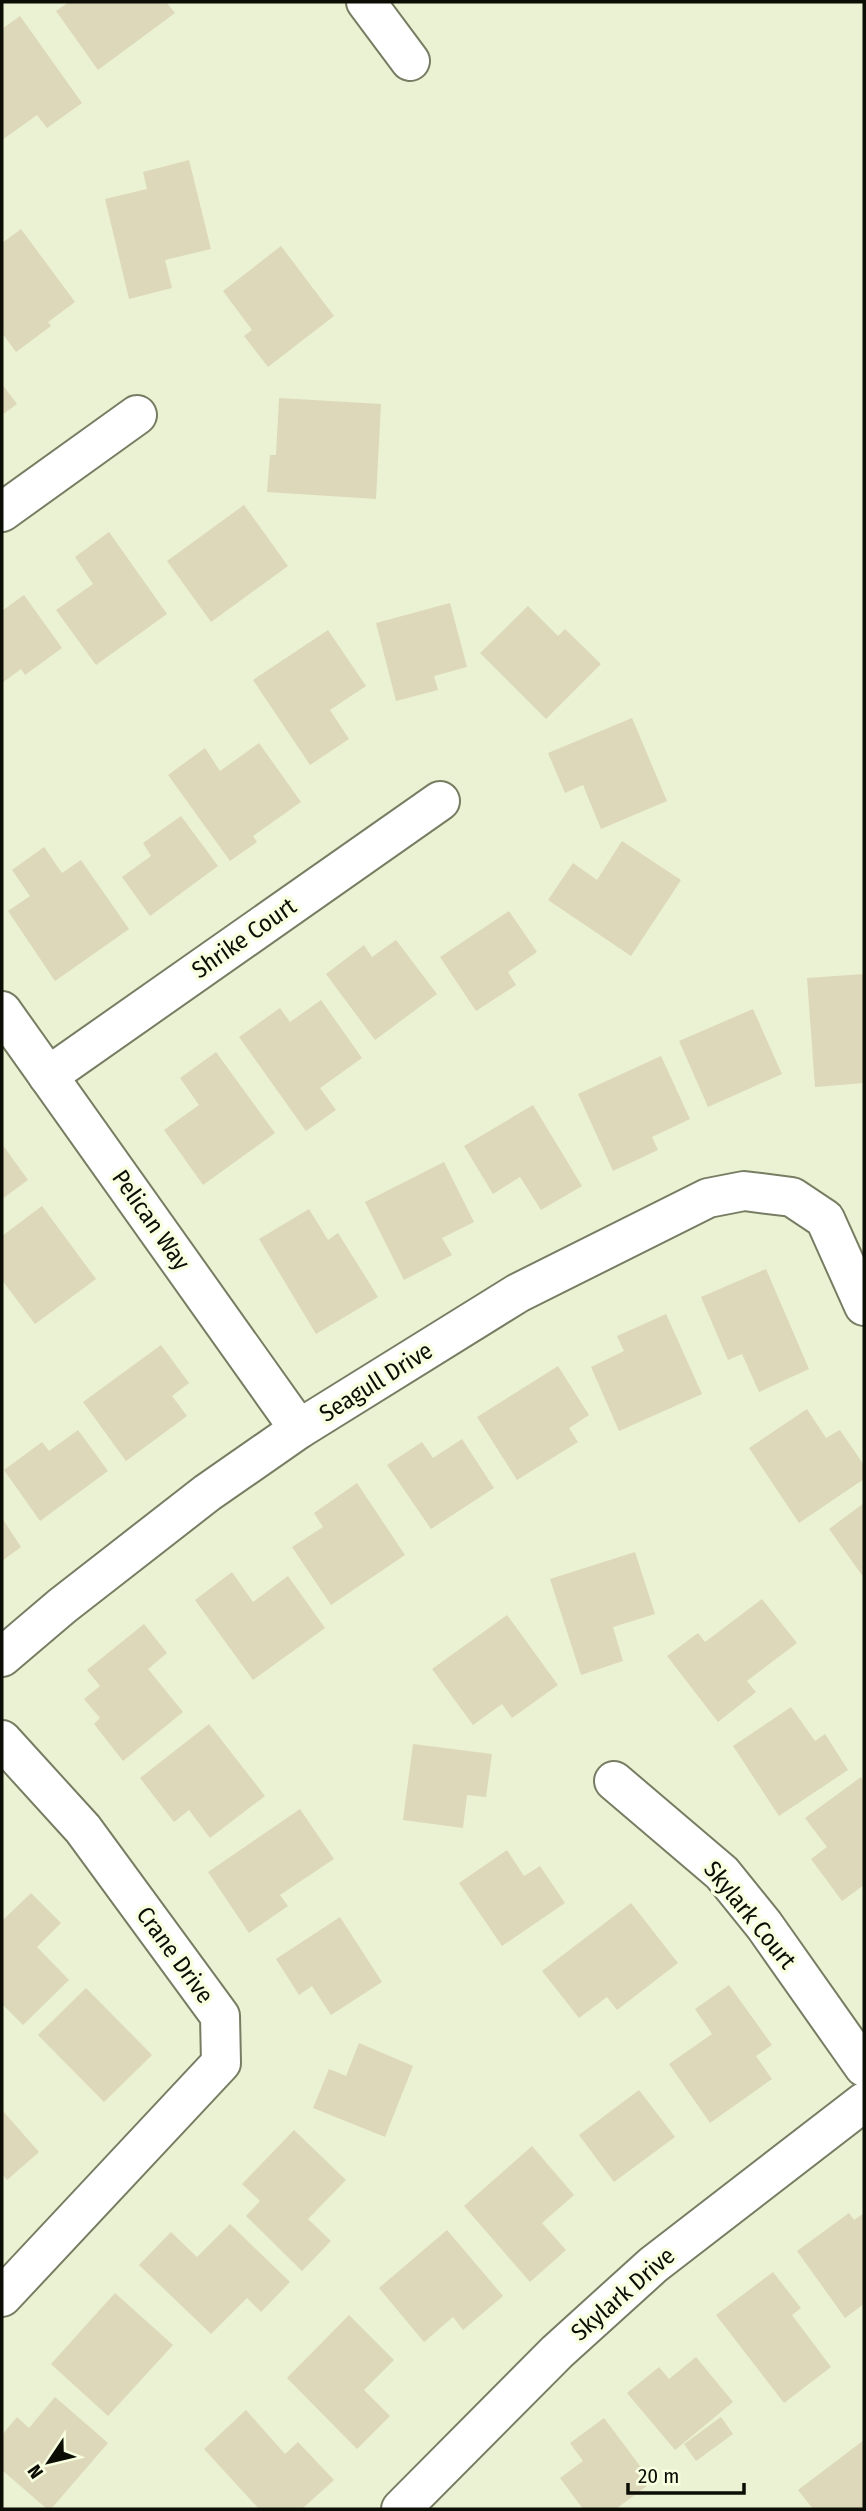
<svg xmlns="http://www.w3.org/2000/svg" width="866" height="2511" font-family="'Fira Sans Condensed',sans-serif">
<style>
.building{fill:#ded8ba}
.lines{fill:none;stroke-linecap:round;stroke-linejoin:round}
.minor-casing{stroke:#777d62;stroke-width:42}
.minor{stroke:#fff;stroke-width:38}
.labels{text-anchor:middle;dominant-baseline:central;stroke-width:7;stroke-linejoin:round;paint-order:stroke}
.street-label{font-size:24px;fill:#0c0e05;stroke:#f8ffe0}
</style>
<rect width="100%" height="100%" fill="#eaf2d3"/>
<g class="building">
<path d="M 69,2 L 166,2 L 175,13 L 98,70 L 56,11 Z"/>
<path d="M 20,16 L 82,103 L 47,128 L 37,115 L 2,140 L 2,29 Z"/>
<path d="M 189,160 L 211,249 L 165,260 L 172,288 L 129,299 L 105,199 L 147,189 L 143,172 Z"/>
<path d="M 21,229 L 75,302 L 48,322 L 51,326 L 16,352 L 2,333 L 2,243 Z"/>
<path d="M 281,246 L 334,316 L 268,367 L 244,336 L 252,330 L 223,291 Z"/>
<path d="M 2,384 L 17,404 L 2,415 Z"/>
<path d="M 279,398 L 381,404 L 376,499 L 267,492 L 270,455 L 276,455 Z"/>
<path d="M 244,505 L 288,566 L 211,622 L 167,561 Z"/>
<path d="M 109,532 L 167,614 L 96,665 L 56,610 L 93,584 L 75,557 Z"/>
<path d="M 24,595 L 62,648 L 25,675 L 21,669 L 2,683 L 2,611 Z"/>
<path d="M 450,603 L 467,667 L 434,676 L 438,690 L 396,701 L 376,623 Z"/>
<path d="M 528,606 L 558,636 L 565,629 L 601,664 L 546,719 L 480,653 Z"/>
<path d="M 328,630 L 366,686 L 330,710 L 349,739 L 310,765 L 253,680 Z"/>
<path d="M 632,718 L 667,801 L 601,829 L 583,785 L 565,793 L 548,753 Z"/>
<path d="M 259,743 L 301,802 L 253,836 L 257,842 L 230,861 L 168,775 L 205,748 L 220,771 Z"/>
<path d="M 181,816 L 218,866 L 150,916 L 122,877 L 151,856 L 143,843 Z"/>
<path d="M 622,841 L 681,880 L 631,956 L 548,900 L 573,863 L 597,880 Z"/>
<path d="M 44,847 L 62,873 L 81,860 L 129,929 L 55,981 L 8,911 L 30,896 L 12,870 Z"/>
<path d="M 509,911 L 537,952 L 508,972 L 516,985 L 476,1011 L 440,957 Z"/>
<path d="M 396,940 L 437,994 L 375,1040 L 326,974 L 364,945 L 372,957 Z"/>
<path d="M 864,974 L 864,1083 L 815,1087 L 807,978 Z"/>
<path d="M 321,1000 L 362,1058 L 320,1088 L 336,1110 L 306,1131 L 239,1037 L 280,1008 L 290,1022 Z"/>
<path d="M 753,1009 L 782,1074 L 708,1107 L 679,1041 Z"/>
<path d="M 216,1052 L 275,1133 L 203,1185 L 164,1130 L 199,1105 L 180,1078 Z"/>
<path d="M 661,1056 L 690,1119 L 652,1137 L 658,1150 L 613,1171 L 578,1094 Z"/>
<path d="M 533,1105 L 582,1186 L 541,1210 L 520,1177 L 493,1194 L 464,1146 Z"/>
<path d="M 2,1144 L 28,1180 L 2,1199 Z"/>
<path d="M 444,1162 L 474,1222 L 442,1238 L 452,1255 L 404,1280 L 365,1202 Z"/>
<path d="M 42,1206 L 96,1279 L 35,1324 L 2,1280 L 2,1236 Z"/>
<path d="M 309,1209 L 328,1240 L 338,1233 L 378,1297 L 316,1334 L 259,1239 Z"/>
<path d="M 766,1269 L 809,1369 L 759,1392 L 742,1354 L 728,1360 L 701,1297 Z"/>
<path d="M 666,1314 L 702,1394 L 619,1431 L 591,1367 L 624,1351 L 617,1336 Z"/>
<path d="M 161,1345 L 189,1383 L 172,1396 L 187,1416 L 126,1461 L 83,1402 Z"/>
<path d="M 558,1366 L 589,1415 L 569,1428 L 578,1442 L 517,1480 L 477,1417 Z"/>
<path d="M 807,1409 L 826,1438 L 840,1430 L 864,1465 L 864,1479 L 799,1523 L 749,1448 Z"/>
<path d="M 78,1430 L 108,1471 L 40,1521 L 4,1470 L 42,1442 L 49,1451 Z"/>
<path d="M 462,1439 L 494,1488 L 431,1529 L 387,1465 L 422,1442 L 433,1458 Z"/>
<path d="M 357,1483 L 405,1555 L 331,1605 L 292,1547 L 323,1527 L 314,1513 Z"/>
<path d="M 864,1503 L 864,1578 L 829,1529 Z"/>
<path d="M 2,1518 L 21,1547 L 2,1561 Z"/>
<path d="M 635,1552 L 655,1614 L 613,1627 L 623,1661 L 581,1675 L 550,1579 Z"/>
<path d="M 232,1572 L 253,1602 L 288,1576 L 325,1628 L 253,1680 L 195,1600 Z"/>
<path d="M 762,1599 L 797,1643 L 747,1681 L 756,1692 L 718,1722 L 667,1656 L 698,1633 L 705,1642 Z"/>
<path d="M 507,1615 L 558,1685 L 512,1718 L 502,1704 L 473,1725 L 432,1669 Z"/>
<path d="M 144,1624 L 167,1653 L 148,1669 L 183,1712 L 123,1761 L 94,1724 L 100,1718 L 84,1699 L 100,1686 L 87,1670 Z"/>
<path d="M 791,1707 L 815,1741 L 825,1734 L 848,1770 L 779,1816 L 733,1746 Z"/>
<path d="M 209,1724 L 265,1796 L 210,1838 L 189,1810 L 174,1822 L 140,1778 Z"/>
<path d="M 413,1744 L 492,1754 L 486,1797 L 467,1795 L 463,1828 L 403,1820 Z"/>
<path d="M 861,1777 L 864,1782 L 864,1885 L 842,1901 L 811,1859 L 827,1847 L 805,1818 Z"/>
<path d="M 300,1809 L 334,1859 L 280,1895 L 288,1906 L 249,1933 L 208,1872 Z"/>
<path d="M 507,1850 L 524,1876 L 540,1866 L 565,1903 L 502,1946 L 459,1883 Z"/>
<path d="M 31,1893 L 61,1923 L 37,1947 L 69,1980 L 23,2025 L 2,2004 L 2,1921 Z"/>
<path d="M 631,1903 L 678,1963 L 617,2010 L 607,1997 L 579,2018 L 542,1971 Z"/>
<path d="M 340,1917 L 382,1982 L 331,2015 L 312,1986 L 299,1995 L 276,1959 Z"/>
<path d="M 729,1985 L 772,2045 L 756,2056 L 772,2079 L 710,2123 L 669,2064 L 712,2034 L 695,2009 Z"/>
<path d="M 86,1988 L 152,2055 L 104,2102 L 38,2035 Z"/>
<path d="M 359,2043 L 413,2066 L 385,2137 L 313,2108 L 329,2069 L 346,2076 Z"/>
<path d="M 639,2090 L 675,2137 L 614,2182 L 579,2135 Z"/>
<path d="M 2,2110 L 39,2152 L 7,2180 L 2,2174 Z"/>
<path d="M 294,2130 L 346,2180 L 308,2219 L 331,2241 L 302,2271 L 246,2216 L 260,2201 L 242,2184 Z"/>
<path d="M 532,2146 L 574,2195 L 542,2223 L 566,2250 L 530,2282 L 464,2206 Z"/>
<path d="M 849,2213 L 854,2220 L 864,2213 L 864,2304 L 845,2318 L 797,2251 Z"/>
<path d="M 230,2224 L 290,2282 L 261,2312 L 247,2298 L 211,2334 L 139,2265 L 171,2232 L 197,2257 Z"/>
<path d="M 447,2230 L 503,2296 L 463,2330 L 453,2317 L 424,2342 L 379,2288 Z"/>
<path d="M 773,2272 L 801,2308 L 792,2315 L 831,2367 L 784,2403 L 716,2315 Z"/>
<path d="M 115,2293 L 173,2345 L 108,2416 L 51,2364 Z"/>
<path d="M 349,2315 L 394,2360 L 364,2390 L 390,2416 L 357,2449 L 287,2378 Z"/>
<path d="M 696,2357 L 733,2402 L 675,2450 L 627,2393 L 659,2367 L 669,2379 Z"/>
<path d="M 55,2397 L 108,2443 L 51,2509 L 47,2509 L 2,2470 L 2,2435 L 17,2417 L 29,2428 Z"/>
<path d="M 246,2410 L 285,2454 L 298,2442 L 334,2480 L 302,2509 L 259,2509 L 204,2449 Z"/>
<path d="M 721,2417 L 733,2434 L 696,2461 L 684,2444 Z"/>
<path d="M 604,2418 L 652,2482 L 616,2509 L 583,2509 L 560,2478 L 583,2461 L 570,2443 Z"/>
<path d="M 864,2440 L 864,2509 L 813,2509 L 798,2490 Z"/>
</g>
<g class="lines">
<g class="minor-casing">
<g id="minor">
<path d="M 366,2 L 410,61"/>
<path d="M 2,512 L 137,415"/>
<path d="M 2,1011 L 299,1429"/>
<path d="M 48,1076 L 440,801"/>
<path d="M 2,1657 L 62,1606 L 207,1493 L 299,1429 L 518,1293 L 708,1198 L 744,1191 L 792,1197 L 825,1219 L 864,1306"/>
<path d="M 2,1740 L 83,1829 L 220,2016 L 221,2063 L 2,2297"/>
<path d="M 614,1781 L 722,1873 L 764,1925 L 864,2067"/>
<path d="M 401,2509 L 557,2352 L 653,2265 L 864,2102"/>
</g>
</g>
<use href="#minor" class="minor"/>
</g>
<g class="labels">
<g class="street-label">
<text transform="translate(244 938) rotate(-35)">Shrike Court</text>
<text transform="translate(151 1220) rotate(55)">Pelican Way</text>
<text transform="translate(376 1382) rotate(-32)">Seagull Drive</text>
<text transform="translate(750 1915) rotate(51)">Skylark Court</text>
<text transform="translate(175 1955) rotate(54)">Crane Drive</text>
<text transform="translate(623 2294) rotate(-41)">Skylark Drive</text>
</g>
</g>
<rect width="866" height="2511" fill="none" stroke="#0c0e05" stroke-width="7"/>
<g transform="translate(49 2462) rotate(235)" stroke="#f8ffe0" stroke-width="5" paint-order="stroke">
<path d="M0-5L12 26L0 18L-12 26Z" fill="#0c0e05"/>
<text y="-10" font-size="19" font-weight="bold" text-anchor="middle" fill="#0c0e05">N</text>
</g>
<path d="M628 2483v10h116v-10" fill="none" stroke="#0c0e05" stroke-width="3.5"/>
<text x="638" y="2483" font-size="21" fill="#0c0e05" stroke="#f8ffe0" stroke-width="5" paint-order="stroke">20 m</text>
</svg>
